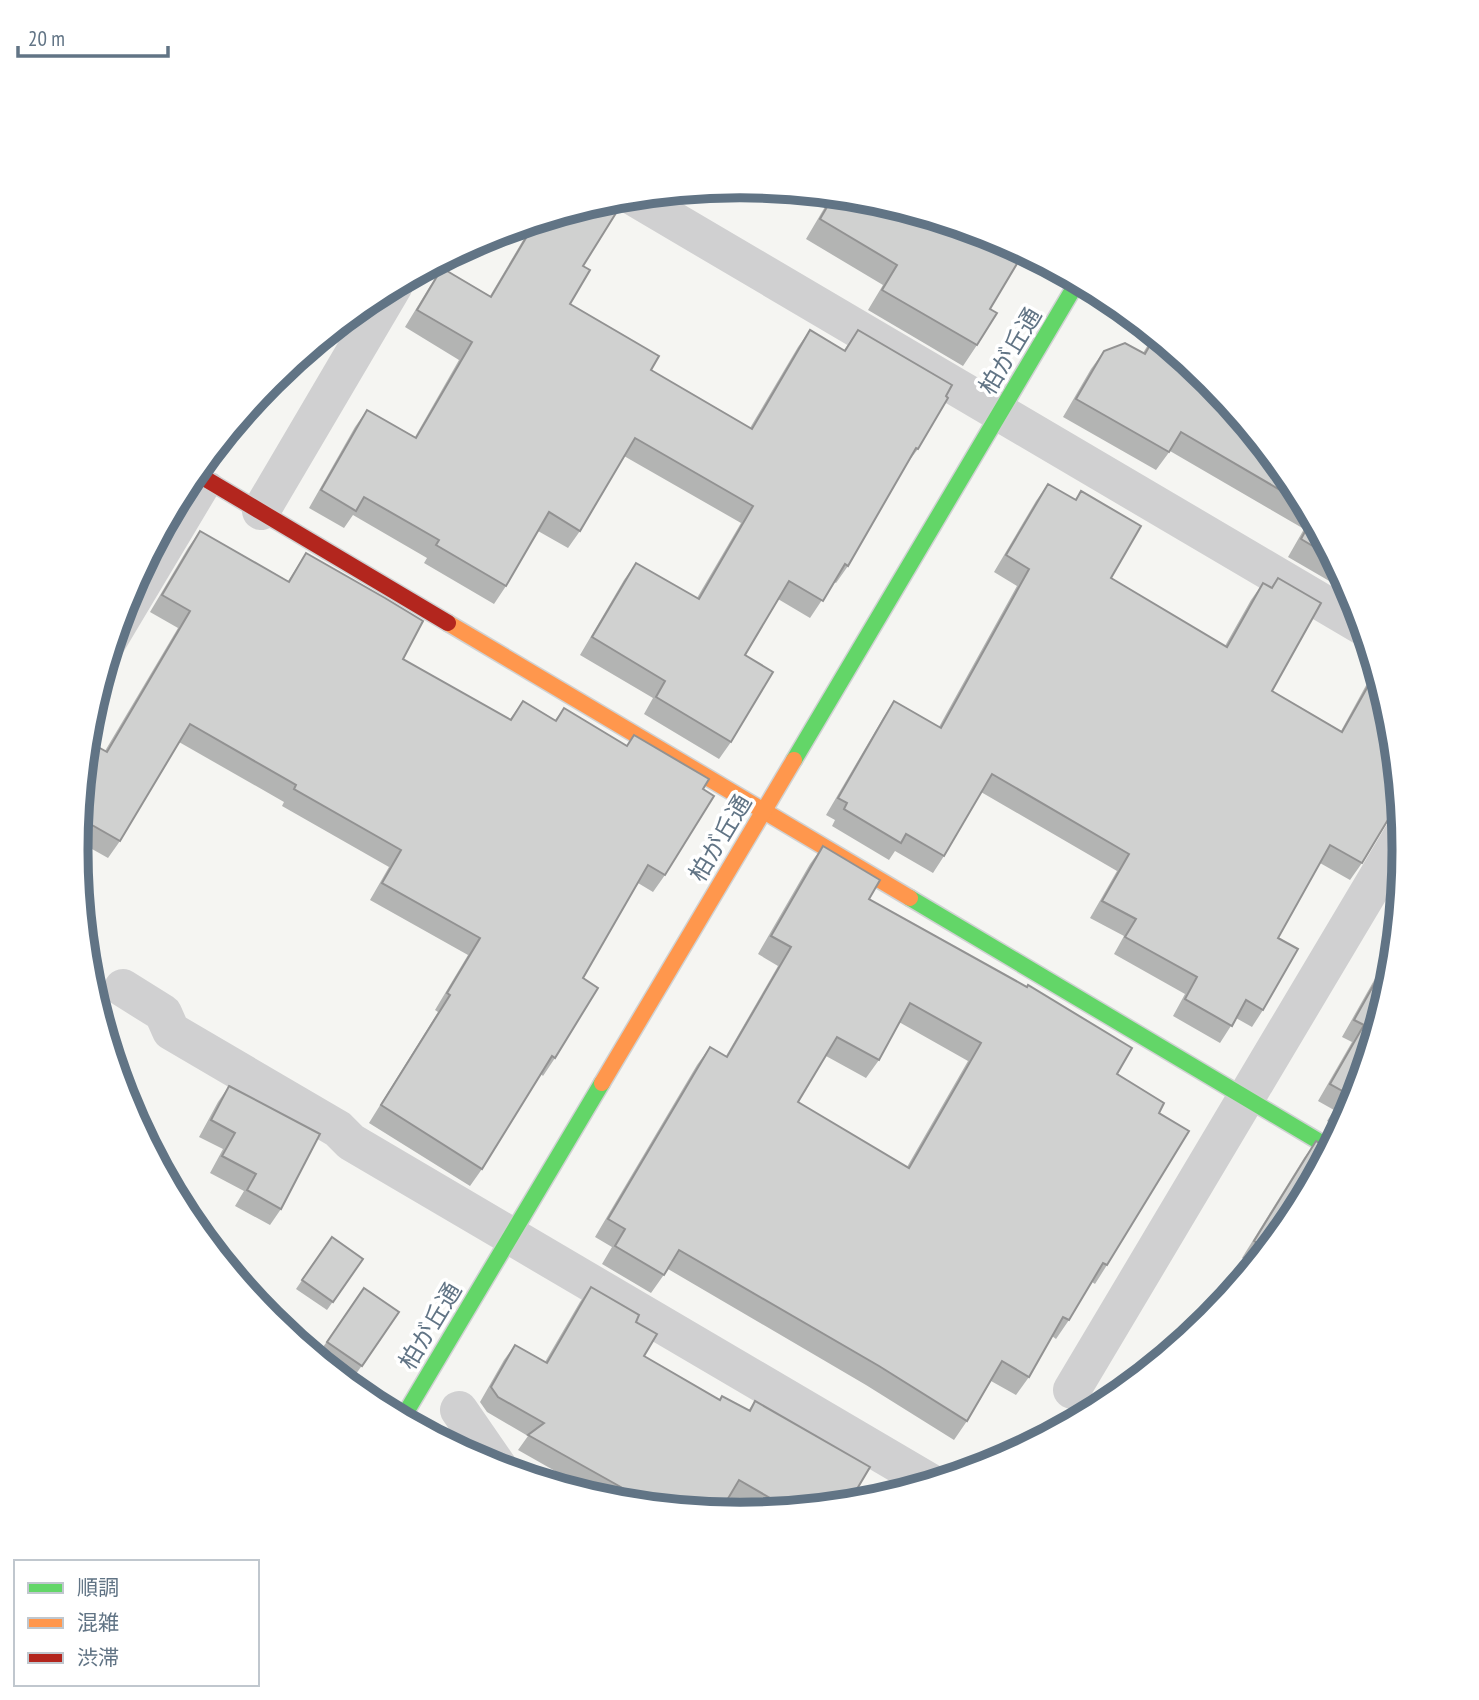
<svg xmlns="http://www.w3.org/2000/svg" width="1479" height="1700" font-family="'PT Sans Narrow','Noto Sans JP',sans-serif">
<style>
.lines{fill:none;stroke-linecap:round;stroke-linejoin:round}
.fast-casing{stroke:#d0d2d3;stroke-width:19}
.slow-casing{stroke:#d0d2d3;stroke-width:19}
.jam-casing{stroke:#d0d2d3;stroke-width:19}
.path{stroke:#cdcdcd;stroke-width:4.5;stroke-dasharray:3.5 3.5;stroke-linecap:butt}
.lane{stroke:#d0d0d1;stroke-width:21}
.street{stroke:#d0d0d1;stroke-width:38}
.fast{stroke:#63d668;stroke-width:16}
.slow{stroke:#ff974d;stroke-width:16}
.jam{stroke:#b3261e;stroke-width:16}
.wall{fill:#b3b4b3;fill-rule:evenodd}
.shaded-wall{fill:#929292}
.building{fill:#d0d1d0;stroke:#929292;stroke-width:2;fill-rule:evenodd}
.labels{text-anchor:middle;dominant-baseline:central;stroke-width:7;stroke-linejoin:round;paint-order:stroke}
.street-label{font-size:24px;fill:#617485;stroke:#fff}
.rim{fill:none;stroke:#617485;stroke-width:9}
</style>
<rect width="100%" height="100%" fill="#f5f5f2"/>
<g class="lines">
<g class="fast-casing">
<g id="fast">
<path d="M 794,760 L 1078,281"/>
<path d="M 910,898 L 1330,1148"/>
<path d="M 402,1419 L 602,1083"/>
</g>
</g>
<g class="slow-casing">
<g id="slow">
<path d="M 448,623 L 910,898"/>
<path d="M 602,1083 L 794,760"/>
</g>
</g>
<g class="jam-casing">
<path id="jam" d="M 194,472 L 448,623"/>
</g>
<path class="path" d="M 990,1465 L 1006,1457"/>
<path class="lane" d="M 107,659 L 212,483"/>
<g class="street">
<path d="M 632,196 L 1362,626"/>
<path d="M 261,511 L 394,285"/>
<path d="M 123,988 L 163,1013 L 171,1031 L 338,1129 L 351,1142 L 931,1483"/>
<path d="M 1072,1390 L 1402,836"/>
<path d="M 459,1410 L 499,1468"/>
</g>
<use href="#fast" class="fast"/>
<use href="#slow" class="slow"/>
<use href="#jam" class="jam"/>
</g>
<g class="wall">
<path d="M 832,195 L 869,199 L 990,309 L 977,345 L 963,366 L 868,310 L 883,285 L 806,239 Z"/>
<path d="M 610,198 L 583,266 L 570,304 L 651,370 L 750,428 L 798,347 L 810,330 L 844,350 L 858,330 L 946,396 L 918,449 L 905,466 L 848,566 L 836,583 L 834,582 L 810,618 L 778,599 L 745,655 L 731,742 L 719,759 L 644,714 L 653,698 L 580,655 L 624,580 L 636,563 L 697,598 L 741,523 L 624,456 L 580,531 L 568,548 L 538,531 L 506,586 L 494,604 L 424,563 L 427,558 L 353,515 L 344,528 L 309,508 L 355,427 L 367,410 L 415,437 L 459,360 L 405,327 L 430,286 L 442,268 L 490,296 L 532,225 L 529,223 Z"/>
<path d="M 1154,335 L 1209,381 L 1292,481 L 1347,585 L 1334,577 L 1331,582 L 1288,557 L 1304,529 L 1170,451 L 1156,470 L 1063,417 L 1091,369 L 1104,351 L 1143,353 Z"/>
<path d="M 1048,484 L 1075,500 L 1081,491 L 1111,578 L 1225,646 L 1251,600 L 1263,583 L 1271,587 L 1278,578 L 1272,691 L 1341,731 L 1375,669 L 1391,721 L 1400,815 L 1391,817 L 1388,821 L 1362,863 L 1350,880 L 1320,863 L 1278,938 L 1263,1010 L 1252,1027 L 1236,1018 L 1220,1043 L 1173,1016 L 1185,994 L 1114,954 L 1124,936 L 1090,918 L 1117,871 L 981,792 L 944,856 L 933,873 L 895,851 L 889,860 L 832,826 L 835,820 L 826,815 L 883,718 L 894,701 L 939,727 L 1017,586 L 994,572 L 1036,501 Z"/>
<path d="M 169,515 L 139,583 L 127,599 L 125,598 L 126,595 Z"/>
<path d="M 200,531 L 288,581 L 306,553 L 403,659 L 510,719 L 523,701 L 555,720 L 564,708 L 626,746 L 634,735 L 703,789 L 665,875 L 653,892 L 638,883 L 583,978 L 555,1058 L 543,1076 L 541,1074 L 482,1169 L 470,1186 L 369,1123 L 438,1012 L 435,1010 L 468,955 L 370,900 L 389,867 L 282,806 L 284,802 L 179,742 L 120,841 L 108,858 L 76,840 L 83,768 L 98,747 L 105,751 L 178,628 L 150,612 L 188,548 Z"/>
<path d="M 823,846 L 869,899 L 1117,1074 L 1159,1113 L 1107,1265 L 1095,1284 L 1092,1282 L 1069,1320 L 1056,1339 L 1052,1336 L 1029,1377 L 1016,1395 L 991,1381 L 967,1421 L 954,1440 L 866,1385 L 668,1269 L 651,1293 L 602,1264 L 612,1247 L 595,1237 L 697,1065 L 710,1047 L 726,1056 L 778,966 L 758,954 L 810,864 ZM 899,1022 L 968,1061 L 907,1167 L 798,1102 L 826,1056 L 866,1078 L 879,1060 Z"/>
<path d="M 1401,881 L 1398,908 L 1388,902 Z"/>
<path d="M 1394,945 L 1391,980 L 1353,1105 L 1340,1129 L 1327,1121 L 1334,1110 L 1318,1101 L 1352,1042 L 1342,1037 Z"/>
<path d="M 229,1086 L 281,1209 L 270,1225 L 235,1206 L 244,1191 L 210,1173 L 223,1149 L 199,1137 L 218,1102 Z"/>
<path d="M 1316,1141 L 1292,1219 L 1254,1265 L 1242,1258 L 1304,1158 Z"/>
<path d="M 332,1237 L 363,1259 L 327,1310 L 296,1289 Z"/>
<path d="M 591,1287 L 636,1322 L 644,1356 L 719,1400 L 748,1411 L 755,1401 L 848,1504 L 757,1513 L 729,1497 L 720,1512 L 608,1501 L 518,1450 L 528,1436 L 487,1412 L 480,1402 L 504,1360 L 515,1345 L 545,1362 L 580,1302 Z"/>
<path d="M 364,1288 L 399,1312 L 356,1374 L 321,1350 Z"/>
</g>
<path class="shaded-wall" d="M 1399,804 L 1400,815 L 1391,817 L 1383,825 Z"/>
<g class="building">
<path d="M 834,195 L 869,199 L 994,236 L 1024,252 L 990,309 L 997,313 L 977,345 L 882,290 L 897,265 L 820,219 Z"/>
<path d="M 626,197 L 583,266 L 590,270 L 570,304 L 659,356 L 651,370 L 752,429 L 810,330 L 845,351 L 858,330 L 952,385 L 946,396 L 948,398 L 918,449 L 916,448 L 848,566 L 845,564 L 823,601 L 789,581 L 745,655 L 773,672 L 731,742 L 656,697 L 665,681 L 592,637 L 636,563 L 699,599 L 753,506 L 635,438 L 580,531 L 549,512 L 506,586 L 436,545 L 439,540 L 364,497 L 356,511 L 321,490 L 367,410 L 416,438 L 472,342 L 417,310 L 442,268 L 491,297 L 536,221 L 610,198 Z"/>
<path d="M 1155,336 L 1209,381 L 1292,481 L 1304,504 L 1181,432 L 1169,452 L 1076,399 L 1104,351 L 1125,343 L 1145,354 Z"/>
<path d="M 1048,484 L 1076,500 L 1081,491 L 1141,526 L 1111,578 L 1227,647 L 1263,583 L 1272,588 L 1278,578 L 1321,603 L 1272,691 L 1342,732 L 1376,672 L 1391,721 L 1399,804 L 1395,808 L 1362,863 L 1330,845 L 1278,938 L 1298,949 L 1263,1010 L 1246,1000 L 1232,1026 L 1185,999 L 1197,977 L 1125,937 L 1136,919 L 1102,901 L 1129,854 L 992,774 L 944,856 L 906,834 L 901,843 L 844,809 L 847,803 L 838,798 L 894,701 L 941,728 L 1029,569 L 1006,555 Z"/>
<path d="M 169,515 L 177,519 L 139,583 L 134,580 Z"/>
<path d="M 1312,519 L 1333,558 L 1301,539 Z"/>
<path d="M 200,531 L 289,582 L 306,553 L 385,598 L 423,621 L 403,659 L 511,720 L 523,701 L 556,721 L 564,708 L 627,746 L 634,735 L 709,779 L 703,789 L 714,796 L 665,875 L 648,865 L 583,978 L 598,988 L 555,1058 L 552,1056 L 482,1169 L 381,1105 L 450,995 L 447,993 L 480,938 L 382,883 L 401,850 L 294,789 L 296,785 L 190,724 L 120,841 L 78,817 L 83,773 L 98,747 L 107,752 L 190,611 L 162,595 Z"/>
<path d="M 823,846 L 880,880 L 869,899 L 1027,987 L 1028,985 L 1132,1048 L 1117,1074 L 1164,1103 L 1159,1113 L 1189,1131 L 1107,1265 L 1103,1263 L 1069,1320 L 1063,1317 L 1029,1377 L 1002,1361 L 967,1421 L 879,1366 L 679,1250 L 664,1275 L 615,1246 L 625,1229 L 608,1219 L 710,1047 L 727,1057 L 791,947 L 771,936 ZM 910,1003 L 981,1043 L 909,1168 L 798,1102 L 837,1037 L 879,1060 Z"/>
<path d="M 1394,949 L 1391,980 L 1353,1105 L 1350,1110 L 1339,1104 L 1346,1093 L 1330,1084 L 1364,1025 L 1354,1020 Z"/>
<path d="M 229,1086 L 320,1134 L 281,1209 L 247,1190 L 256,1174 L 222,1156 L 235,1133 L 211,1120 Z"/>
<path d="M 1316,1141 L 1329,1149 L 1292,1219 L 1267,1249 L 1254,1241 Z"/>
<path d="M 332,1237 L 363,1259 L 333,1302 L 302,1280 Z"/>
<path d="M 591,1287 L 639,1315 L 636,1322 L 657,1334 L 644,1356 L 720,1400 L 722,1396 L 750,1411 L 755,1401 L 870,1467 L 848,1504 L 789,1509 L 739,1480 L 720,1512 L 641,1505 L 644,1500 L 528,1435 L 544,1423 L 498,1397 L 491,1387 L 515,1345 L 547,1363 Z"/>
<path d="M 364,1288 L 399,1312 L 362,1366 L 327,1342 Z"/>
</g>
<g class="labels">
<g class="street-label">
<text transform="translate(1010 351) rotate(-59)">柏が丘通</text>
<text transform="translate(720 838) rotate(-59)">柏が丘通</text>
<text transform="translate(430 1326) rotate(-59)">柏が丘通</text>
</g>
</g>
<path d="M0 0H1479V1700H0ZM88 850a652 652 0 1 1 1304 0a652 652 0 1 1-1304 0Z" fill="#fff" fill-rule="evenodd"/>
<path class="rim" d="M88 850a652 652 0 1 1 1304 0a652 652 0 1 1-1304 0Z"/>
<rect x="14" y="1560" width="245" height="126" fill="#ffffff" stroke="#c0c7ce" stroke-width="2"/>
<rect x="28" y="1583" width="35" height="10" fill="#63d668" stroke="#c0c7ce" stroke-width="2"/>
<text x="77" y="1595" font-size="21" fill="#617485">順調</text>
<rect x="28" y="1618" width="35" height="10" fill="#ff974d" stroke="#c0c7ce" stroke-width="2"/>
<text x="77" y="1630" font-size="21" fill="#617485">混雑</text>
<rect x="28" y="1653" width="35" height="10" fill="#b3261e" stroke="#c0c7ce" stroke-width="2"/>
<text x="77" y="1665" font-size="21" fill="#617485">渋滞</text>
<path d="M18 46v10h150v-10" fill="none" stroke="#617485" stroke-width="3.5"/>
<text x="28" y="46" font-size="21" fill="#617485" stroke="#ffffff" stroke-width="5" paint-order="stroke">20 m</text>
</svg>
